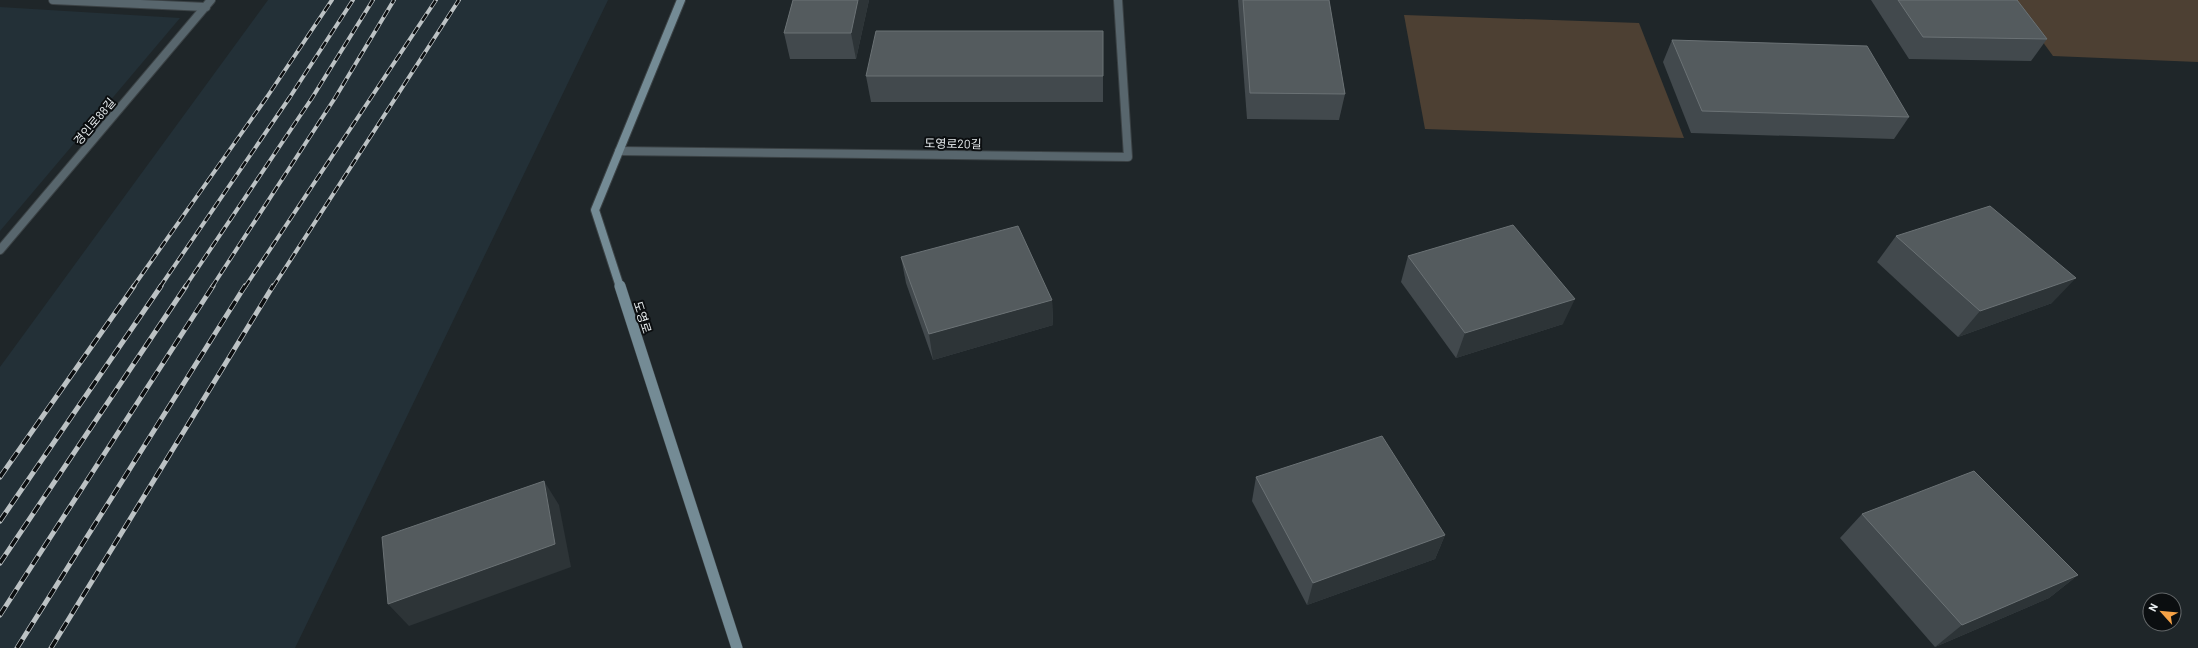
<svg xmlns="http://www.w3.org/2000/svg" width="2198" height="648" font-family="Barlow,'Noto Sans KR',sans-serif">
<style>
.built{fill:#233037}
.green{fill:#4d4033}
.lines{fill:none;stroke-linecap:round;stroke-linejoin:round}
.street-casing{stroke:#3b4245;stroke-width:10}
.secondary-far1-casing{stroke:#3b4245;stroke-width:10}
.secondary-casing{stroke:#3b4245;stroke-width:12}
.street{stroke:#58666d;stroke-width:8}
.secondary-far1{stroke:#748b95;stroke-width:8}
.secondary{stroke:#748b95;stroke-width:11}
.rail-far1-casing{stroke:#bcc2c4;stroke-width:4}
.rail-casing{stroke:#bcc2c4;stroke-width:5}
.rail-far1{stroke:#0b0e10;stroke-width:2.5;stroke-dasharray:8;stroke-linecap:butt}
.rail{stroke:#0b0e10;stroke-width:3.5;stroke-dasharray:10;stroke-linecap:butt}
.wall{fill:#42494d}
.shaded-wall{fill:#2d3437}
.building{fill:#545b5e;stroke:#6b7275}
.labels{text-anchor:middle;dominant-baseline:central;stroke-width:4;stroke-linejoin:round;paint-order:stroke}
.street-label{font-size:12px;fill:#e7ecee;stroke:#0b0e10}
</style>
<rect width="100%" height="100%" fill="#1f2629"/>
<g class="built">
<path d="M 268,0 L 608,0 L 295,648 L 0,648 L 0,367 Z"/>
<path d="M 0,7 L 180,18 L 0,231 Z"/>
</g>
<g class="green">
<path d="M 2012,0 L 2198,0 L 2198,62 L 2053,56 Z"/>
<path d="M 1404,15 L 1639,23 L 1684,138 L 1425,129 Z"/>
</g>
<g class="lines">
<g class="street-casing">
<g id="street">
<path d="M 53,0 L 206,7"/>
<path d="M 619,151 L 1128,157 L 1118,0"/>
<path d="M 0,250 L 211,0"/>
</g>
</g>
<g class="secondary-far1-casing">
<path id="secondary-far1" d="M 620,287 L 595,210 L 681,0"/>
</g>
<g class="secondary-casing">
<path id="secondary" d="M 620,286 L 737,648"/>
</g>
<use href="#street" class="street"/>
<use href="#secondary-far1" class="secondary-far1"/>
<use href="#secondary" class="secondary"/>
<g class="rail-far1-casing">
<g id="rail-far1">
<path d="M 133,287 L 267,97 L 332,0"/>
<path d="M 160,287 L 290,97 L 353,0"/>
<path d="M 185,287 L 312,98 L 373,0"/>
<path d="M 212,287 L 335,98 L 394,0"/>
<path d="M 245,287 L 436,0"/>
<path d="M 273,287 L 459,0"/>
</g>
</g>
<g class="rail-casing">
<g id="rail">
<path d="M 0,477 L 134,286"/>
<path d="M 0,521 L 161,286"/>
<path d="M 0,563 L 186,286"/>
<path d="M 0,615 L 213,286"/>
<path d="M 17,648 L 245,286"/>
<path d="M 51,648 L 273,286"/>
</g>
</g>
<use href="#rail-far1" class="rail-far1"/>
<use href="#rail" class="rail"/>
</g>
<g class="wall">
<path d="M 793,0 L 869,0 L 856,59 L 790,59 L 784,33 Z"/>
<path d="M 1238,0 L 1329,0 L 1345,94 L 1339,120 L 1247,119 Z"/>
<path d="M 1871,0 L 2017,0 L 2047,39 L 2031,61 L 1909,59 Z"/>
<path d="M 1103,31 L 1103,102 L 871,102 L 866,76 Z"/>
<path d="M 1672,40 L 1909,117 L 1894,139 L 1691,133 L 1663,62 Z"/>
<path d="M 1896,236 L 2052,303 L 1958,337 L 1877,262 Z"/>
<path d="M 1408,256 L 1563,324 L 1456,358 L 1401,282 Z"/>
<path d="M 901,257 L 1052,300 L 1053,325 L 933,360 L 906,283 Z"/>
<path d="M 1256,477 L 1445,535 L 1435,559 L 1307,605 L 1252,501 Z"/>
<path d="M 1862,514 L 2078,575 L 2049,598 L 1935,647 L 1840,538 Z"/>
</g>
<g class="shaded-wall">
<path d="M 858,0 L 869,0 L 856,59 L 851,33 Z"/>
<path d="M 2076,278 L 2052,303 L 1958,337 L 1980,311 Z"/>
<path d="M 1575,299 L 1563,324 L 1456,358 L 1465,333 Z"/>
<path d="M 1052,300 L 1053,325 L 933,360 L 929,334 Z"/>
<path d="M 544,481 L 559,505 L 571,567 L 409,626 L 388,604 Z"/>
<path d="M 1445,535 L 1435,559 L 1307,605 L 1313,583 Z"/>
<path d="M 2078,575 L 2049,598 L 1935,647 L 1962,625 Z"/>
</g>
<g class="building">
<path d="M 793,0 L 858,0 L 851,33 L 784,33 Z"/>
<path d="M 1243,0 L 1329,0 L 1345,94 L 1250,93 Z"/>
<path d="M 1898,0 L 2017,0 L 2047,39 L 1923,37 Z"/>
<path d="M 876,31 L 1103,31 L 1103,76 L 866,76 Z"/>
<path d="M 1672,40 L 1867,46 L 1909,117 L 1702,111 Z"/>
<path d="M 1990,206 L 2076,278 L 1980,311 L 1896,236 Z"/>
<path d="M 1513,225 L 1575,299 L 1465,333 L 1408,256 Z"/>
<path d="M 1018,226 L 1052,300 L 929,334 L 901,257 Z"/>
<path d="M 1382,436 L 1445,535 L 1313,583 L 1256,477 Z"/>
<path d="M 1974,471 L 2078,575 L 1962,625 L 1862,514 Z"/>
<path d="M 544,481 L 555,544 L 388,604 L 382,537 Z"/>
</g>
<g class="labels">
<g class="street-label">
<text transform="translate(94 121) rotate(-50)">경인로88길</text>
<text transform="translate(953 143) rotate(1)">도영로20길</text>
<text transform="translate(643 317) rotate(72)">도영로</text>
</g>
</g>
<g transform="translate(2162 612) rotate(297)"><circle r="19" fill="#0b0e10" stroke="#636769"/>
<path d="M0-3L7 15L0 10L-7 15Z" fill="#f6a246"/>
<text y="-6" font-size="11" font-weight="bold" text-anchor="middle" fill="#e7ecee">N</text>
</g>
</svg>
